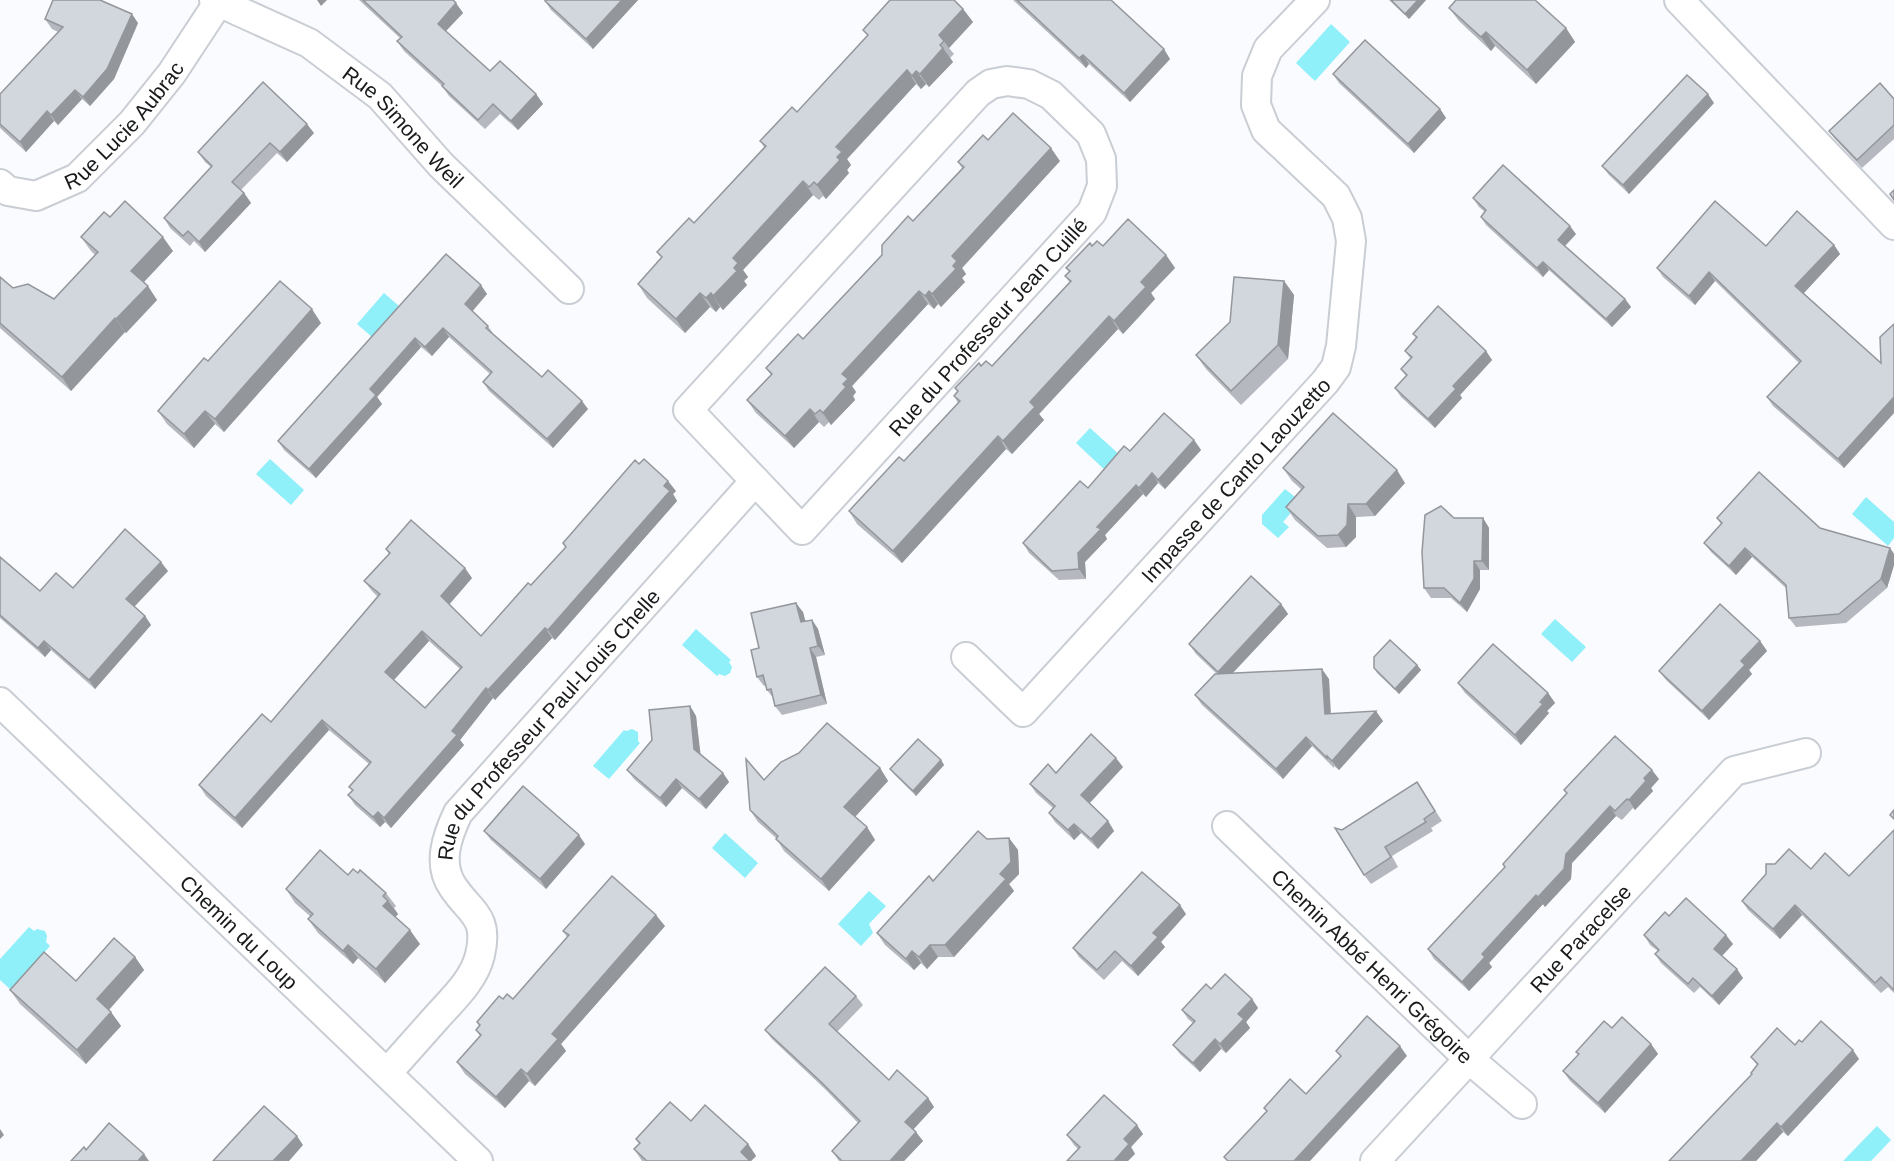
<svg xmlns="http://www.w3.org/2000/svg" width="1894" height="1161" font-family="Arial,sans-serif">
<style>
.water{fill:#8ff0fa}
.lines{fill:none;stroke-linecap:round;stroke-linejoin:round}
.minor-casing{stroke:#c9cdd4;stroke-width:32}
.minor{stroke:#fff;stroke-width:28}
.wall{fill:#b5b8be;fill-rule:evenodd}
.shaded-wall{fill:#93969b}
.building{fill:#d2d6dd;stroke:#93969b;stroke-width:1.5;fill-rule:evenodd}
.labels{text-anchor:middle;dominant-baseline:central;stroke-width:4.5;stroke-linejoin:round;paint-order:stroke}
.street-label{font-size:21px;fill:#181a1c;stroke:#fff}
</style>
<rect width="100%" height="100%" fill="#f9fbfe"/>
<g class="water">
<path d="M 1331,24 L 1350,42 L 1315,81 L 1296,63 Z"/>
<path d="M 384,293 L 400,307 L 372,337 L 357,324 Z"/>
<path d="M 1090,428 L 1121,456 L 1107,472 L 1076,443 Z"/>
<path d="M 270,459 L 304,490 L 291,505 L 256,474 Z"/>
<path d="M 1285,489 L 1295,497 L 1295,508 L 1283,522 L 1289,527 L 1278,538 L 1262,524 L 1262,515 Z"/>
<path d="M 1866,497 L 1894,522 L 1894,538 L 1888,546 L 1852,514 Z"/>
<path d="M 1555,619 L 1586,647 L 1572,662 L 1541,634 Z"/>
<path d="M 696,629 L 731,660 L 729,662 L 732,667 L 730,673 L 725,676 L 719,674 L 717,676 L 682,645 Z"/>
<path d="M 632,729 L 638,732 L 638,741 L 640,743 L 609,779 L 593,766 L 624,730 L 626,731 Z"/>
<path d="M 725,833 L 758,863 L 745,878 L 712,848 Z"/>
<path d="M 869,891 L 886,906 L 869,924 L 873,933 L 861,946 L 838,924 Z"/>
<path d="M 29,927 L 34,931 L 37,929 L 45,931 L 47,936 L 46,942 L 50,946 L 11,990 L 0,980 L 0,959 Z"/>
<path d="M 1877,1126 L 1891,1140 L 1871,1161 L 1843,1161 Z"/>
</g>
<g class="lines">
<g class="minor-casing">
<g id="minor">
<path id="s1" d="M 214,0 L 309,43 L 380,96 L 441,165 L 569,289"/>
<path d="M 1679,0 L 1894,225"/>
<path d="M 1007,81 L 1029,84 L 1051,95 L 1091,134 L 1101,159 L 1102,186 L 1092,212 L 802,530 L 688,410 L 978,93 L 991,84 Z"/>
<path id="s2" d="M 0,184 L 8,191 L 36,196 L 77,178 L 132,123 L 172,73 L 220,0"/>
<path id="s3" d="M 966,657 L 1023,712 L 1325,382 L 1336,367 L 1341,346 L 1351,241 L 1347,218 L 1336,196 L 1266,130 L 1256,105 L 1257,76 L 1268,49 L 1315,0"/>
<path id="s4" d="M 0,702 L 478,1161"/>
<path id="s5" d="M 1227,826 L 1469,1059 L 1522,1104"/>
<path id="s6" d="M 388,1072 C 404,1054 420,1036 436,1018 C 453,999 474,980 480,955 C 489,916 471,914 453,887 C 437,864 447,836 458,813 L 755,481"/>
<path id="s7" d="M 1375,1161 L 1734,771 L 1806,753"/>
</g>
</g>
<use href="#minor" class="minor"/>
</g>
<g class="wall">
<path d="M 359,0 L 453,0 L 463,13 L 446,31 L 490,71 L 536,94 L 543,104 L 518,130 L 500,114 L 485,129 L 449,96 L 442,86 L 404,51 L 397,41 L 400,38 Z"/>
<path d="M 638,0 L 593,49 L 551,10 L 545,1 Z"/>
<path d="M 1013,0 L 1111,0 L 1170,59 L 1130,102 L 1089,64 L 1086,68 Z"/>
<path d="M 1389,0 L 1426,0 L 1409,19 Z"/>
<path d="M 1449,8 L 1566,28 L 1575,42 L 1536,84 L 1495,46 L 1491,51 L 1459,21 Z"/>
<path d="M 963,9 L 973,22 L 949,48 L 954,54 L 950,58 L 953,62 L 929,87 L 926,84 L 921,89 L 916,84 L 847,159 L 851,165 L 847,170 L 849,173 L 826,199 L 823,196 L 819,200 L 813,195 L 743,270 L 748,277 L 744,281 L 747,285 L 723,310 L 720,307 L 716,312 L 710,307 L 685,333 L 647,298 L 638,284 L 662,258 L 657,252 L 694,223 L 764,147 L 760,141 L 797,112 L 868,36 L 863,30 Z"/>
<path d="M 45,19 L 138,23 L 114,79 L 90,106 L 82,99 L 58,125 L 54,121 L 26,152 L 0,128 L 0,94 L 58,32 L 52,29 Z"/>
<path d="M 1333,74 L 1440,109 L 1446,118 L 1414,153 L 1339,83 Z"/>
<path d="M 1894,99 L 1894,139 L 1862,168 L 1835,139 L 1829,131 Z"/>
<path d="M 1714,103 L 1629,194 L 1609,175 L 1602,166 Z"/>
<path d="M 314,133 L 287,162 L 277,153 L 241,190 L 244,193 L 251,203 L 205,252 L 194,241 L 190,246 L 170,228 L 164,218 L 211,167 L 205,162 L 198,152 Z"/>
<path d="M 988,140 L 1060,161 L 962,268 L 966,274 L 962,278 L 965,282 L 941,307 L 938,304 L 934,309 L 928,304 L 852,386 L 856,392 L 853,396 L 855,400 L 831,425 L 829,422 L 824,427 L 819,422 L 794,448 L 756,413 L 747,400 L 771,375 L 766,368 L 803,339 L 962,168 L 958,162 Z"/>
<path d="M 1473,198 L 1576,234 L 1565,246 L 1625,299 L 1631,307 L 1612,327 L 1549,270 L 1543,277 L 1486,225 L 1481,217 L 1485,212 L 1479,207 Z"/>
<path d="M 110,217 L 173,251 L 144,282 L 157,300 L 126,333 L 125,332 L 71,391 L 0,328 L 0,277 L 13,288 L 54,299 L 95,255 L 91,251 L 81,237 Z"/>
<path d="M 1834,245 L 1840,254 L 1804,293 L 1881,363 L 1894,324 L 1894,413 L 1844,468 L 1773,406 L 1767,397 L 1799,363 L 1715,281 L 1695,305 L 1663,277 L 1657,268 L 1766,246 Z"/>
<path d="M 1092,246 L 1103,246 L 1166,255 L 1175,268 L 1151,293 L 1155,299 L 1139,317 L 1123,334 L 1118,329 L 1039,414 L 1044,420 L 1012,454 L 1006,449 L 902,563 L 857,524 L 849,511 L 904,461 L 958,403 L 954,396 L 958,392 L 955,388 L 981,366 L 992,366 L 1070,283 L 1065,276 L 1069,272 L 1066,268 Z"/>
<path d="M 446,254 L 487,294 L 472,311 L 488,326 L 494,335 L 542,377 L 588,409 L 553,448 L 489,391 L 483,382 L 490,374 L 449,337 L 432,356 L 421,347 L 377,397 L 382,404 L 316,478 L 284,450 L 278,441 Z"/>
<path d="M 1284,281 L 1294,295 L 1288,359 L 1241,405 L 1206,369 L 1196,355 Z"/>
<path d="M 321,323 L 224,432 L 215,424 L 194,448 L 167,424 L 158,411 L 208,361 Z"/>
<path d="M 1413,334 L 1486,351 L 1492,360 L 1460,395 L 1462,398 L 1435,428 L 1401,397 L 1395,388 L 1406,376 L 1401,369 L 1410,358 L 1405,351 L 1416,338 Z"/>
<path d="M 1194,440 L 1201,450 L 1165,489 L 1158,483 L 1146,497 L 1143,494 L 1105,535 L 1107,539 L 1085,562 L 1086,579 L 1059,580 L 1029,553 L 1023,543 L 1130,451 Z"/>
<path d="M 1283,468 L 1405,483 L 1375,516 L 1356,517 L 1356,537 L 1346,547 L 1327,548 L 1295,520 L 1286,507 L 1301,489 L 1292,481 Z"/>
<path d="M 676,491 L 673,494 L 677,501 L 555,640 L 552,638 L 495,700 L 493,698 L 460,740 L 464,745 L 391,828 L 385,822 L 380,827 L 355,805 L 348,795 L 352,791 L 349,787 L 369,764 L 329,730 L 242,828 L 206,796 L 199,785 L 271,722 L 378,597 L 372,591 L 364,581 L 389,554 L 386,549 L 472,578 L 449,604 L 481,636 L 531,585 L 566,547 L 563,543 ZM 429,641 L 460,669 L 425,708 L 394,680 Z"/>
<path d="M 1454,518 L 1483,518 L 1489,528 L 1489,570 L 1480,570 L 1480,589 L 1467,612 L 1451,598 L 1431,598 L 1424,588 Z"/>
<path d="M 1717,518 L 1820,528 L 1890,548 L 1894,554 L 1894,565 L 1887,588 L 1846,623 L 1796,627 L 1789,618 L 1787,589 L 1752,557 L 1736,575 L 1711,552 L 1704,543 L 1721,524 Z"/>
<path d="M 0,557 L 40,591 L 73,588 L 168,571 L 134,607 L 145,616 L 151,625 L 95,689 L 51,650 L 45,657 L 0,618 Z"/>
<path d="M 1281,604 L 1288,614 L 1233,673 L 1329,679 L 1331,714 L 1383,721 L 1339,770 L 1334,766 L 1334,768 L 1312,746 L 1283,779 L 1202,705 L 1195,695 L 1217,674 L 1196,654 L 1189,644 Z"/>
<path d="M 803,612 L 805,621 L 812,620 L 818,629 L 825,655 L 816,657 L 827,704 L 782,715 L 775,706 L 774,699 L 767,690 L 766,685 L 764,686 L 757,677 L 759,648 Z"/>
<path d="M 1760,641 L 1767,651 L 1749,670 L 1752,674 L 1709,720 L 1666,680 L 1659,671 Z"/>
<path d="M 1417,665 L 1421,670 L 1399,694 L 1377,673 L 1374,668 Z"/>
<path d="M 1458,683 L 1548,693 L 1555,703 L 1547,711 L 1549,713 L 1521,745 L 1465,693 Z"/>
<path d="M 690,706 L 696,716 L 700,754 L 723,773 L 729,782 L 706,809 L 682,788 L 666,807 L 634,779 L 627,770 Z"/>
<path d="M 941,760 L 944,765 L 916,796 L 894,774 L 890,769 Z"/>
<path d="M 1123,767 L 1089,803 L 1108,821 L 1114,831 L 1098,849 L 1081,833 L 1074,840 L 1055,822 L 1049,813 L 1053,808 L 1036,793 L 1030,784 Z"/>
<path d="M 880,768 L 888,781 L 855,817 L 867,827 L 875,840 L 829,891 L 784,851 L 776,838 L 758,822 L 750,810 L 764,780 Z"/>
<path d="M 1659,779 L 1651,788 L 1653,791 L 1635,810 L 1633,808 L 1622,820 L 1616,816 L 1572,863 L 1571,879 L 1545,907 L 1543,904 L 1489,963 L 1492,967 L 1469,991 L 1434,959 L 1428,949 L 1505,867 L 1503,864 L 1567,794 L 1564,790 Z"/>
<path d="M 1417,782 L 1442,821 L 1431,828 L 1433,831 L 1392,856 L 1398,867 L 1371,884 L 1364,875 L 1342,830 Z"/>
<path d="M 1894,830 L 1894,993 L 1888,987 L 1881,993 L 1802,915 L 1780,939 L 1748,910 L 1742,901 L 1811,869 L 1849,876 Z"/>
<path d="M 484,831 L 585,844 L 546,889 L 491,840 Z"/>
<path d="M 1009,838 L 1018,850 L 1019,874 L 1009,884 L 1014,891 L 954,957 L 938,957 L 927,969 L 921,963 L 914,970 L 885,945 L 877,933 L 933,881 L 987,839 Z"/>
<path d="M 358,873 L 386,893 L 396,906 L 394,908 L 398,914 L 395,917 L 420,944 L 385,983 L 358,958 L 353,964 L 318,933 L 308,919 L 311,917 L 295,903 L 286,889 Z"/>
<path d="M 1186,914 L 1161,942 L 1165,947 L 1138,976 L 1122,961 L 1104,980 L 1079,957 L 1073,948 Z"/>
<path d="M 1669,916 L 1733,944 L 1722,956 L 1743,978 L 1719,1005 L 1700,987 L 1694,993 L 1661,963 L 1655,954 L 1658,951 L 1650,945 L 1644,935 Z"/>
<path d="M 665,926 L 561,1044 L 566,1051 L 535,1086 L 529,1081 L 505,1108 L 465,1074 L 457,1062 L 480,1036 L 476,1030 L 479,1026 L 477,1022 L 503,999 L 513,999 L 567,937 L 563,931 Z"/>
<path d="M 135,957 L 144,970 L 109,1010 L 121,1026 L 86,1064 L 20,1004 L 10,990 L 76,981 Z"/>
<path d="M 1211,989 L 1252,999 L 1258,1008 L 1246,1022 L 1250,1028 L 1226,1053 L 1221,1049 L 1200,1072 L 1180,1054 L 1173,1045 L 1193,1023 L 1188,1019 L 1182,1010 Z"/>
<path d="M 856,996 L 863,1005 L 837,1032 L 889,1080 L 928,1098 L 934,1107 L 913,1129 L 923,1141 L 904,1161 L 839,1161 L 832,1151 L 858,1123 L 825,1089 L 772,1039 L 765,1030 Z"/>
<path d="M 1612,1028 L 1651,1044 L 1658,1054 L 1605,1113 L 1570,1081 L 1563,1071 L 1578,1055 L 1576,1052 Z"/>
<path d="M 1802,1042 L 1859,1059 L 1788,1136 L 1783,1132 L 1756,1161 L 1669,1161 L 1752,1074 L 1757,1065 L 1751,1057 Z"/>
<path d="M 691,1121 L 748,1144 L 756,1156 L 751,1161 L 642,1161 L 634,1149 L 639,1144 L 636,1139 Z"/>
<path d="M 1143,1134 L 1131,1147 L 1135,1154 L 1078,1149 L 1074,1145 L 1067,1135 Z"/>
</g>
<g class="shaded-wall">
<path d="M 317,0 L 327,0 L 321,6 Z"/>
<path d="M 622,0 L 638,0 L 593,49 L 586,39 Z"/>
<path d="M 1418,0 L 1426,0 L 1409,19 L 1405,14 Z"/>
<path d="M 456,3 L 463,13 L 444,33 L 438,24 Z"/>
<path d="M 963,9 L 973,22 L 949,48 L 944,41 L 939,35 Z"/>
<path d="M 132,14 L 138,23 L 114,79 L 90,106 L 83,97 Z"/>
<path d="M 1566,28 L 1575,42 L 1536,84 L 1527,70 Z"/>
<path d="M 1486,32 L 1495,46 L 1491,51 L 1481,37 Z"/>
<path d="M 943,48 L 953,62 L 929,87 L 920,74 Z"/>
<path d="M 1164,49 L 1170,59 L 1130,102 L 1124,93 Z"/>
<path d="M 1083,55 L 1089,64 L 1086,68 L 1079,58 Z"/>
<path d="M 907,70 L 916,84 L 847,159 L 851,165 L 847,170 L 849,173 L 826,199 L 817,185 L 837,157 L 836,147 Z"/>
<path d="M 916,71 L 926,84 L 921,89 L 912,76 Z"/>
<path d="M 75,90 L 82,99 L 58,125 L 51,115 Z"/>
<path d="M 536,94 L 543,104 L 518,130 L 511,121 Z"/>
<path d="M 1708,94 L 1714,103 L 1629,194 L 1623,185 Z"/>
<path d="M 1440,109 L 1446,118 L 1414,153 L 1408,144 Z"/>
<path d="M 47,111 L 54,121 L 26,152 L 20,142 Z"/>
<path d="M 307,124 L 314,133 L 287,162 L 280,152 Z"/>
<path d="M 1051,148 L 1060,161 L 962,268 L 966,274 L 962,278 L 965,282 L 941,307 L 932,294 L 953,266 L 952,256 Z"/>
<path d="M 803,181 L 813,195 L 743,270 L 748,277 L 744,281 L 747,285 L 723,310 L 713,296 L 734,268 L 733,258 Z"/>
<path d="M 244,193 L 251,203 L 205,252 L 199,242 Z"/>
<path d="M 1570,226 L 1576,234 L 1563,248 L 1558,240 Z"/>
<path d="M 163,237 L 173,251 L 141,285 L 131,271 Z"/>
<path d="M 1834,245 L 1840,254 L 1802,295 L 1795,286 Z"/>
<path d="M 1166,255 L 1175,268 L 1151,293 L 1155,299 L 1123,334 L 1114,321 L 1141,282 Z"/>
<path d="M 1543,262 L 1549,270 L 1543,277 L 1537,268 Z"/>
<path d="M 1709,272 L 1715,281 L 1695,305 L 1689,296 Z"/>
<path d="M 1284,281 L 1294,295 L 1288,359 L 1278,345 Z"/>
<path d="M 481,285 L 487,294 L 471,313 L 465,304 Z"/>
<path d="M 148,286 L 157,300 L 126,333 L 116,319 Z"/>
<path d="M 919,291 L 928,304 L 852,386 L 856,392 L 853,396 L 855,400 L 831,425 L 823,413 L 843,384 L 842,374 Z"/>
<path d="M 929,291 L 938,304 L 934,309 L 925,296 Z"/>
<path d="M 700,293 L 710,307 L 685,333 L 676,319 Z"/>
<path d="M 711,293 L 720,307 L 716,312 L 706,298 Z"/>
<path d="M 1625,299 L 1631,307 L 1612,327 L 1606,319 Z"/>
<path d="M 312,309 L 321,323 L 224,432 L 215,419 Z"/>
<path d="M 1109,316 L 1118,329 L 1039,414 L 1044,420 L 1012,454 L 1003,441 L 1030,402 Z"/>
<path d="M 115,318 L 125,332 L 71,391 L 62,377 Z"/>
<path d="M 443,328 L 449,337 L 432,356 L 425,347 Z"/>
<path d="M 415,338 L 421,347 L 377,397 L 382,404 L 316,478 L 309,469 L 370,389 Z"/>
<path d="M 1486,351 L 1492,360 L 1460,395 L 1462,398 L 1435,428 L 1428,419 L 1453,386 Z"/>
<path d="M 1894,397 L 1894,413 L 1844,468 L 1838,459 Z"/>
<path d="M 582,401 L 588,409 L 553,448 L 547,439 Z"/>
<path d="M 810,409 L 819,422 L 794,448 L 785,436 Z"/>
<path d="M 205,411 L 215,424 L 194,448 L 184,434 Z"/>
<path d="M 998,436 L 1006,449 L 902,563 L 893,551 Z"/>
<path d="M 1194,440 L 1201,450 L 1165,489 L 1158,480 Z"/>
<path d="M 1397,470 L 1405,483 L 1375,516 L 1366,504 Z"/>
<path d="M 1152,473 L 1158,483 L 1146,497 L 1139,488 Z"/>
<path d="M 668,481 L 676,491 L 673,494 L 677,501 L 555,640 L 548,630 Z"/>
<path d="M 1136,485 L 1143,494 L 1105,535 L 1107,539 L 1085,562 L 1086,579 L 1079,569 L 1078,553 L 1097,527 Z"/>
<path d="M 1348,504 L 1356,517 L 1356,537 L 1346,547 L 1338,535 Z"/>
<path d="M 1483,518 L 1489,528 L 1489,570 L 1482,561 Z"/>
<path d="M 1745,548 L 1752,557 L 1736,575 L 1729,566 Z"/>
<path d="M 1890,548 L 1894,554 L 1894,565 L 1887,588 L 1881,579 Z"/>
<path d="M 1474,561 L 1480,570 L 1480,589 L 1467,612 L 1460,603 Z"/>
<path d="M 161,562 L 168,571 L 133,608 L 126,599 Z"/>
<path d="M 465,568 L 472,578 L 448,606 L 441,596 Z"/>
<path d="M 796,603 L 803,612 L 808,631 L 801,622 Z"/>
<path d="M 1281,604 L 1288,614 L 1225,681 L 1218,672 Z"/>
<path d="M 145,616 L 151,625 L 95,689 L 89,680 Z"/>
<path d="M 812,620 L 818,629 L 825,655 L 818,646 Z"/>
<path d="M 545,628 L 552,638 L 495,700 L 488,690 Z"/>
<path d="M 422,631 L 429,641 L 392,682 L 385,672 Z"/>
<path d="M 44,641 L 51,650 L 45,657 L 38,648 Z"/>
<path d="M 1760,641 L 1767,651 L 1749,670 L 1752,674 L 1709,720 L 1702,711 L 1741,661 Z"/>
<path d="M 810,648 L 816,657 L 827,704 L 821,695 Z"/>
<path d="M 1417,665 L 1421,670 L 1399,694 L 1395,689 Z"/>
<path d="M 1322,669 L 1329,679 L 1331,723 L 1325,714 Z"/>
<path d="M 486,688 L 493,698 L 460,740 L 464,745 L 391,828 L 384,818 Z"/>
<path d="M 1548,693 L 1555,703 L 1547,711 L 1549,713 L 1521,745 L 1515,735 Z"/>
<path d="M 690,706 L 696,716 L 701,758 L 694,749 Z"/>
<path d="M 1376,711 L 1383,721 L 1339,770 L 1332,761 Z"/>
<path d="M 322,720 L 329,730 L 242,828 L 235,818 Z"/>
<path d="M 1306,737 L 1312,746 L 1283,779 L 1276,769 Z"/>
<path d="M 1116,758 L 1123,767 L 1088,805 L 1081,795 Z"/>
<path d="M 941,760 L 944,765 L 916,796 L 913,791 Z"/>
<path d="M 880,768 L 888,781 L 853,819 L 844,807 Z"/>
<path d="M 1652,770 L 1659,779 L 1651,788 L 1653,791 L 1635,810 L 1629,800 L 1644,778 Z"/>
<path d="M 723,773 L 729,782 L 706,809 L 699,799 Z"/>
<path d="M 676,779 L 682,788 L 666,807 L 660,798 Z"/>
<path d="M 1610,806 L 1616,816 L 1572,863 L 1571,879 L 1545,907 L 1538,897 L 1566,854 Z"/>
<path d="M 378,812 L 385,822 L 380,827 L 373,817 Z"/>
<path d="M 1108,821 L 1114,831 L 1098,849 L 1091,839 Z"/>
<path d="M 1074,824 L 1081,833 L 1074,840 L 1068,830 Z"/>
<path d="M 867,827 L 875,840 L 829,891 L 821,879 Z"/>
<path d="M 579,835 L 585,844 L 546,889 L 540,879 Z"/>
<path d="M 1009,838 L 1018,850 L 1019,874 L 1009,884 L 1014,891 L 954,957 L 945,945 L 1000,874 Z"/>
<path d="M 1536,895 L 1543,904 L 1489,963 L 1492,967 L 1469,991 L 1462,982 L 1482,954 Z"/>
<path d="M 388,901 L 398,914 L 393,920 L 383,906 Z"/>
<path d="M 1180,905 L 1186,914 L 1161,942 L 1165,947 L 1138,976 L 1131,966 L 1153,933 Z"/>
<path d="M 1795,905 L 1802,915 L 1780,939 L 1773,929 Z"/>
<path d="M 656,915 L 665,926 L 561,1044 L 566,1051 L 535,1086 L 527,1074 L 552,1034 Z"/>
<path d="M 410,930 L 420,944 L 385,983 L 376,969 Z"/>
<path d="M 1726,935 L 1733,944 L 1720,958 L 1714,949 Z"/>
<path d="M 348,945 L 358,958 L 353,964 L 343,951 Z"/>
<path d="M 930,945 L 938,957 L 927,969 L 919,957 Z"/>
<path d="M 912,951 L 921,963 L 914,970 L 906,959 Z"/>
<path d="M 135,957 L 144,970 L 106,1013 L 97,999 Z"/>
<path d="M 1737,969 L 1743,978 L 1719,1005 L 1712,996 Z"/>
<path d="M 1252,999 L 1258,1008 L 1246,1022 L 1250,1028 L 1226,1053 L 1220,1044 L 1238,1014 Z"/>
<path d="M 111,1012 L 121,1026 L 86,1064 L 77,1050 Z"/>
<path d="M 1215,1039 L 1221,1049 L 1200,1072 L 1193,1063 Z"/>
<path d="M 1651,1044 L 1658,1054 L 1605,1113 L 1598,1103 Z"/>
<path d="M 1400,1046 L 1407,1056 L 1310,1161 L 1294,1161 Z"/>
<path d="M 1853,1050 L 1859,1059 L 1788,1136 L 1781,1127 Z"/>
<path d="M 521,1069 L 529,1081 L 505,1108 L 496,1097 Z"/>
<path d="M 928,1098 L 934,1107 L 912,1131 L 905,1122 Z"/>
<path d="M 1777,1123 L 1783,1132 L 1756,1161 L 1742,1161 Z"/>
<path d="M 1137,1125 L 1143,1134 L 1131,1147 L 1135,1154 L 1128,1161 L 1114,1161 L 1124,1139 Z"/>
<path d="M 0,1129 L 4,1135 L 0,1139 Z"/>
<path d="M 916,1132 L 923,1141 L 904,1161 L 890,1161 Z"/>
<path d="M 297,1136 L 303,1145 L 289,1161 L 273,1161 Z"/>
<path d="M 748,1144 L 756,1156 L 751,1161 L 747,1161 L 741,1152 Z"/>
<path d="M 144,1154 L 149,1161 L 138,1161 Z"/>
</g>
<g class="building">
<path d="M 53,0 L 100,0 L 132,14 L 107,69 L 83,97 L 75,90 L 51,115 L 47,111 L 20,142 L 0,124 L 0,94 L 63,27 L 45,19 Z"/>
<path d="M 363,0 L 453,0 L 456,3 L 438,24 L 490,71 L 500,61 L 536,94 L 511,121 L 493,104 L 478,120 L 442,86 L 444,84 L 397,41 L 402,37 Z"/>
<path d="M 545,0 L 622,0 L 586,39 L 545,1 Z"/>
<path d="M 890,0 L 954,0 L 963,9 L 939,35 L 944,41 L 940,45 L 943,48 L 920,74 L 916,71 L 912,76 L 907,70 L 836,147 L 842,152 L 837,157 L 840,160 L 829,172 L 817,185 L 814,182 L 809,187 L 803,181 L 733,258 L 738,263 L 734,268 L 737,271 L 713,296 L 711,293 L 706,298 L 700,293 L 676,319 L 638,284 L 662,257 L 657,252 L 689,218 L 694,223 L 766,146 L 760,141 L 792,107 L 797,112 L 868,35 L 863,30 Z"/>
<path d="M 1017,0 L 1111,0 L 1164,49 L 1124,93 L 1083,55 L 1079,58 Z"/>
<path d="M 1391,0 L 1418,0 L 1405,14 Z"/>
<path d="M 1456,0 L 1535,0 L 1566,28 L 1527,70 L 1486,32 L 1481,37 L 1449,8 Z"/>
<path d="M 1365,40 L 1440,109 L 1408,144 L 1333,74 Z"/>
<path d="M 1687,75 L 1708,94 L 1623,185 L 1602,166 Z"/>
<path d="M 263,82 L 307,124 L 280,152 L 270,143 L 232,182 L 244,193 L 199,242 L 188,231 L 183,236 L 164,218 L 212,166 L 198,152 Z"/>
<path d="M 1880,83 L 1894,99 L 1894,125 L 1857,160 L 1829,131 Z"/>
<path d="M 1013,113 L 1051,148 L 952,256 L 957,261 L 953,266 L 956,269 L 932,294 L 929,291 L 925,296 L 919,291 L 842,374 L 848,379 L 843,384 L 846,387 L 823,413 L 820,410 L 815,414 L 810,409 L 785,436 L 747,400 L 772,374 L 766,368 L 798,334 L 803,339 L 882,255 L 882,245 L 908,216 L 913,221 L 964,167 L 958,162 L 983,135 L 988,140 Z"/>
<path d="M 1503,165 L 1570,226 L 1558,240 L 1625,299 L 1606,319 L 1543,262 L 1537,268 L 1481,217 L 1486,210 L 1473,198 Z"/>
<path d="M 1894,190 L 1894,200 L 1890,194 Z"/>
<path d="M 125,201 L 163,237 L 131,271 L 148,286 L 116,319 L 115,318 L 62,377 L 0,323 L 0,277 L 13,288 L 28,284 L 54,299 L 98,252 L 81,237 L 104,212 L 110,217 Z"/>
<path d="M 1715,201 L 1766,246 L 1797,211 L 1834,245 L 1795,286 L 1881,363 L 1880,337 L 1894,324 L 1894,397 L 1838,459 L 1767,397 L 1801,361 L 1709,272 L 1689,296 L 1657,268 Z"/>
<path d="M 1128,219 L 1166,255 L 1141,282 L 1146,287 L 1114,321 L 1109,316 L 1030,402 L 1035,407 L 1003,441 L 998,436 L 893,551 L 849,511 L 899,457 L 904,461 L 960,401 L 954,396 L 958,391 L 955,388 L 979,363 L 981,366 L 986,361 L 992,366 L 1071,281 L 1065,276 L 1070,271 L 1066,268 L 1090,243 L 1092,246 L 1097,241 L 1103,246 Z"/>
<path d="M 446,254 L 481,285 L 465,304 L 488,326 L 486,328 L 542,377 L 548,370 L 582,401 L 547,439 L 483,382 L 492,372 L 443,328 L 425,347 L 415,338 L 370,389 L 376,395 L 309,469 L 278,441 Z"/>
<path d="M 1234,277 L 1284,281 L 1278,345 L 1231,391 L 1196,355 L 1230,322 Z"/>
<path d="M 280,281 L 312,309 L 215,419 L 205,411 L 184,434 L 158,411 L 204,358 L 208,361 Z"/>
<path d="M 1438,306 L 1486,351 L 1453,386 L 1456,389 L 1428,419 L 1395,388 L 1407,375 L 1401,369 L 1412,357 L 1405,351 L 1417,337 L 1413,334 Z"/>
<path d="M 1164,413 L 1194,440 L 1158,480 L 1152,473 L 1139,488 L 1136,485 L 1097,527 L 1101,529 L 1078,553 L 1079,569 L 1052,571 L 1023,543 L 1080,481 L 1088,488 L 1124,446 L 1130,451 Z"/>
<path d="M 1333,413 L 1397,470 L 1366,504 L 1348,504 L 1347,525 L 1338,535 L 1318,536 L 1286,507 L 1304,487 L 1283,468 Z"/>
<path d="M 644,459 L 668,481 L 664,486 L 670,491 L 548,630 L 545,628 L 488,690 L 486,688 L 452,731 L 457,735 L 384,818 L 378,812 L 373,817 L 348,795 L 353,790 L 349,787 L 371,762 L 322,720 L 235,818 L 199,785 L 262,714 L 271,722 L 380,594 L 364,581 L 390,553 L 386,549 L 411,520 L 465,568 L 441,596 L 481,636 L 528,583 L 531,585 L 566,547 L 563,543 L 635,460 L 639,464 ZM 422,631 L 462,667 L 425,708 L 385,672 Z"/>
<path d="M 1759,472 L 1820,528 L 1890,548 L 1881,579 L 1839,614 L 1789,618 L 1786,585 L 1745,548 L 1729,566 L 1704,543 L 1722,523 L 1717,518 Z"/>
<path d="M 1441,506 L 1454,518 L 1483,518 L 1482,561 L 1474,561 L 1474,579 L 1460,603 L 1444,588 L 1424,588 L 1422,552 L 1425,515 Z"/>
<path d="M 125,529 L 161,562 L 126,599 L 145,616 L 89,680 L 44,641 L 38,648 L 0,615 L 0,557 L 40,591 L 56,573 L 73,588 Z"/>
<path d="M 1251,576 L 1281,604 L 1218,672 L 1189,644 Z"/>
<path d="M 796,603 L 801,622 L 812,620 L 818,646 L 810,648 L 821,695 L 775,706 L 771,689 L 767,690 L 763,675 L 757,677 L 751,650 L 759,648 L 751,613 Z"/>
<path d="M 1720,604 L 1760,641 L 1741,661 L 1745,665 L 1702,711 L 1659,671 Z"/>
<path d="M 1390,640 L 1417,665 L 1395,689 L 1374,668 L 1374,657 Z"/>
<path d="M 1493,644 L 1548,693 L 1540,702 L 1543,704 L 1515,735 L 1458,683 Z"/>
<path d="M 1322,669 L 1325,714 L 1376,711 L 1332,761 L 1327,756 L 1327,758 L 1306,737 L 1276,769 L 1195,695 L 1215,674 Z"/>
<path d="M 690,706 L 694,749 L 723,773 L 699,799 L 676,779 L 660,798 L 627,770 L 652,740 L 649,710 Z"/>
<path d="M 827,723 L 880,768 L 844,807 L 867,827 L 821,879 L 776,839 L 778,836 L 750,810 L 746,759 L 764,780 L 781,762 L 799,753 Z"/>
<path d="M 1091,734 L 1116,758 L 1081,795 L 1108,821 L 1091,839 L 1074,824 L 1068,830 L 1049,813 L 1055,806 L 1030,784 L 1048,764 L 1056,773 Z"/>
<path d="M 1615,736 L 1652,770 L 1644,778 L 1646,781 L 1629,800 L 1627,799 L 1615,811 L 1610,806 L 1566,854 L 1564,869 L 1538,897 L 1536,895 L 1482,954 L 1485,957 L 1462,982 L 1428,949 L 1505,867 L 1503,864 L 1567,793 L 1564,790 Z"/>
<path d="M 918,739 L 941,760 L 913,791 L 890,769 Z"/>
<path d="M 1417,782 L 1435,811 L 1424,819 L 1426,822 L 1385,847 L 1391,857 L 1364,875 L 1335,828 L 1342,830 Z"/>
<path d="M 523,786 L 579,835 L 540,879 L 484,831 Z"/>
<path d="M 1894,810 L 1894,819 L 1890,815 Z"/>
<path d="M 1894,830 L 1894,990 L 1881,977 L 1875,983 L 1795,905 L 1773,929 L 1742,901 L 1766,874 L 1766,864 L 1775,864 L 1789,849 L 1811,869 L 1825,853 L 1849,876 Z"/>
<path d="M 978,831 L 987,839 L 1009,838 L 1011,862 L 1000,874 L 1006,879 L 945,945 L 930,945 L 919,957 L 912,951 L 906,959 L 877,933 L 929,876 L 933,881 Z"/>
<path d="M 320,850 L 348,875 L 353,869 L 358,873 L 360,870 L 386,893 L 383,896 L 388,901 L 383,906 L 410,930 L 376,969 L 348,945 L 343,951 L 308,919 L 313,914 L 286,889 Z"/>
<path d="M 1142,872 L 1180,905 L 1153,933 L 1158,937 L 1131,966 L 1115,951 L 1097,970 L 1073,948 Z"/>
<path d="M 612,876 L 656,915 L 552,1034 L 558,1039 L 527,1074 L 521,1069 L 496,1097 L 457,1062 L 481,1035 L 476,1030 L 480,1025 L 477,1022 L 499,996 L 503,999 L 507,994 L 513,999 L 569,935 L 563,931 Z"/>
<path d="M 1686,898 L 1726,935 L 1714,949 L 1737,969 L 1712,996 L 1693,978 L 1688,984 L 1655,954 L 1659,950 L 1644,935 L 1665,912 L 1669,916 Z"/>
<path d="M 114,938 L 135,957 L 97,999 L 111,1012 L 77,1050 L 10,990 L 44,952 L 76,981 Z"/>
<path d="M 825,967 L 856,996 L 829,1024 L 889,1080 L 897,1070 L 928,1098 L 905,1122 L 916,1132 L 890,1161 L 842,1161 L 832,1151 L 860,1121 L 819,1080 L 765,1030 Z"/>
<path d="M 1225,974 L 1252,999 L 1238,1014 L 1244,1019 L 1220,1044 L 1215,1039 L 1193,1063 L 1173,1045 L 1195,1021 L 1182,1010 L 1206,984 L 1211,989 Z"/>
<path d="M 1367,1016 L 1400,1046 L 1294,1161 L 1228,1161 L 1224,1157 L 1267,1111 L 1264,1108 L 1290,1079 L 1306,1094 L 1341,1056 L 1336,1051 Z"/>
<path d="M 1622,1017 L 1651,1044 L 1598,1103 L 1563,1071 L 1579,1054 L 1576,1052 L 1604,1021 L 1612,1028 Z"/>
<path d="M 1821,1021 L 1853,1050 L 1781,1127 L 1777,1123 L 1742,1160 L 1743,1161 L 1669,1161 L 1752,1074 L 1751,1073 L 1758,1064 L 1751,1057 L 1777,1028 L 1795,1045 L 1799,1040 L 1802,1042 Z"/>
<path d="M 1104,1095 L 1137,1125 L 1124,1139 L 1129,1144 L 1114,1161 L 1067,1161 L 1080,1147 L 1067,1135 Z"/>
<path d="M 670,1102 L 691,1121 L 705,1105 L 748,1144 L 741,1152 L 750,1161 L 647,1161 L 634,1149 L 640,1143 L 636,1139 Z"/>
<path d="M 264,1106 L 297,1136 L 273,1161 L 213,1161 Z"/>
<path d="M 109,1123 L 144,1154 L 138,1161 L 71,1161 L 84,1147 L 86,1150 Z"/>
</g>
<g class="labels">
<g class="street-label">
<text stroke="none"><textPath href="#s2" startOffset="154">Rue Lucie Aubrac</textPath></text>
<text stroke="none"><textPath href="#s1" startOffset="231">Rue Simone Weil</textPath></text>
<text transform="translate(988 327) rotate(-48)">Rue du Professeur Jean Cuillé</text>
<text stroke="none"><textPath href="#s3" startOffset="394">Impasse de Canto Laouzetto</textPath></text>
<text stroke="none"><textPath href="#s6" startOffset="429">Rue du Professeur Paul-Louis Chelle</textPath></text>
<text stroke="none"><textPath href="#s4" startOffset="332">Chemin du Loup</textPath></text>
<text stroke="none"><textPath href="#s7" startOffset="303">Rue Paracelse</textPath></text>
<text stroke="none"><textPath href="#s5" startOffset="202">Chemin Abbé Henri Grégoire</textPath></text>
</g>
</g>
</svg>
